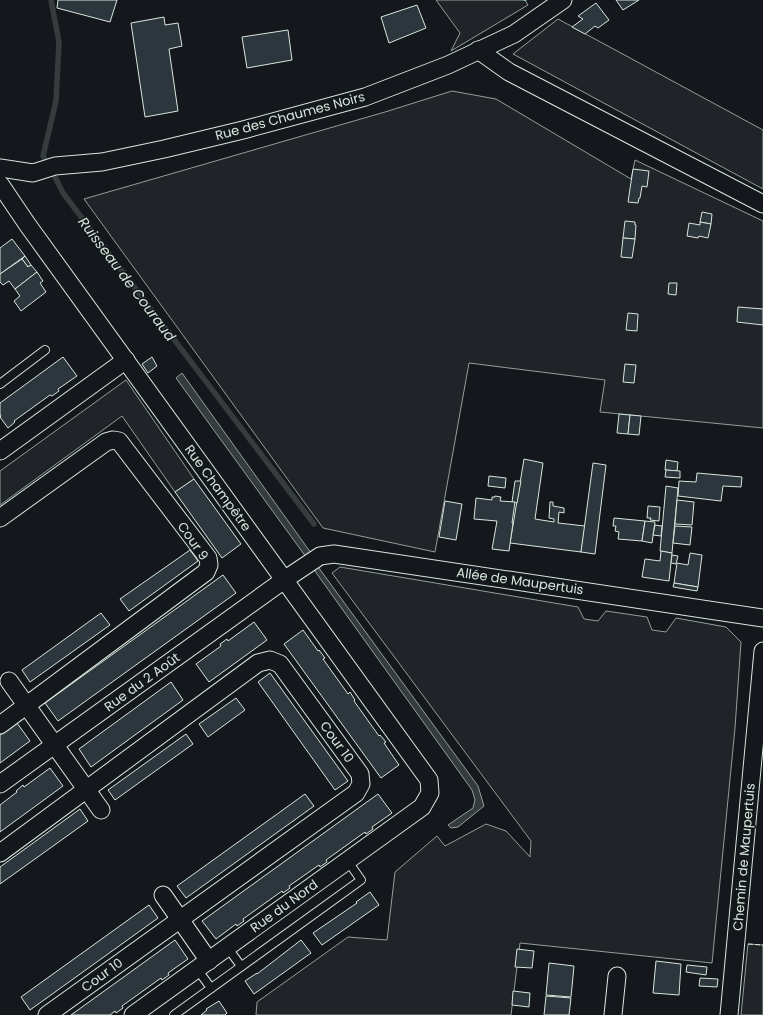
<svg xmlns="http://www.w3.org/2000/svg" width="763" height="1015" font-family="Poppins,sans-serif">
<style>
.green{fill:#202428;stroke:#939e99}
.water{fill:#363b3e;stroke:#939e99}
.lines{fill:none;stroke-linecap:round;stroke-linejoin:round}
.stream{stroke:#363b3e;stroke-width:5.5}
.building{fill:#2c363c;stroke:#d8e6dc}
.service-casing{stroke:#d8e6dc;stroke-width:10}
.minor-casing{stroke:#d8e6dc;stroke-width:19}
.service{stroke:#14181c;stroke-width:8}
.minor{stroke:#14181c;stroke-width:17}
.hedge{stroke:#8ac095;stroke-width:3;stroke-dasharray:2 3;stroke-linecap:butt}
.fence{stroke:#d8e6dc;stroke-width:1;stroke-dasharray:5 2;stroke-linecap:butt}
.labels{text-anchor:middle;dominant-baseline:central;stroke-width:3;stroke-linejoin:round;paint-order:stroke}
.street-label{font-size:13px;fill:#d8e6dc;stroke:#14181c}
.water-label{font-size:14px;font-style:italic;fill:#d8e6dc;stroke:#14181c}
</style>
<rect width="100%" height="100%" fill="#14181c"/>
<g class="green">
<path d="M 436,0 L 525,0 L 528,5 L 451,51 L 460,33 Z"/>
<path d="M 558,19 L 763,130 L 763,189 L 513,54 Z"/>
<path d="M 452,91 L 496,99 L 631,179 L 635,160 L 763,221 L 763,428 L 600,412 L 605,380 L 469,363 L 435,552 L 323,528 L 84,199 L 385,112 Z"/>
<path d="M 126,380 L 194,479 L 175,492 L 122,416 L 0,505 L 0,471 Z"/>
<path d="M 340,567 L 578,607 L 584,619 L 598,621 L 606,611 L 647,617 L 652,630 L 666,632 L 676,618 L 726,627 L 741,642 L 735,728 L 712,963 L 520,943 L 511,1015 L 256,1015 L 257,1002 L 348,937 L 387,940 L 395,872 L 437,836 L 445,846 L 486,824 L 506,831 L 530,857 L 531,841 L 332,573 Z"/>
<path d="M 748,944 L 763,945 L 763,1015 L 741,1015 Z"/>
</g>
<g class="water">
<path d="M 182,373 L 311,553 L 306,557 L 176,378 Z"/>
<path d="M 316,564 L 478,786 L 484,806 L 458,827 L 451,828 L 448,825 L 473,808 L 475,800 L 472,790 L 312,567 Z"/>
</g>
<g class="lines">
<path class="stream" d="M 51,0 L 59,42 L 56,101 L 43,156 L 56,179 L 63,193 L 314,524"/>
</g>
<g class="building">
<path d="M 58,0 L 117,0 L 110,22 L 57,8 Z"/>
<path d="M 616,0 L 639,0 L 623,10 Z"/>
<path d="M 596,3 L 609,20 L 598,28 L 595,26 L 585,34 L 572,27 L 583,19 L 578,16 Z"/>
<path d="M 417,5 L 426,28 L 389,43 L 381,17 Z"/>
<path d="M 164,17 L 165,25 L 178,23 L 182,46 L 169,49 L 178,111 L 145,117 L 131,23 Z"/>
<path d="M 288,30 L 292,60 L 247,68 L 242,37 Z"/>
<path d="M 633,169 L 649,171 L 647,187 L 642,186 L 640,198 L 639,198 L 638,203 L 628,202 Z"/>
<path d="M 702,212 L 712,214 L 711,224 L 700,222 Z"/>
<path d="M 625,221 L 635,222 L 635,225 L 636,225 L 635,239 L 623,238 Z"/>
<path d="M 700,222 L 711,224 L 708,238 L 699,236 L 698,238 L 687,236 L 689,223 L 700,225 Z"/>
<path d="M 623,238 L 635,239 L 632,258 L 621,257 Z"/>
<path d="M 12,239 L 25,256 L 0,274 L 0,248 Z"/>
<path d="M 25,256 L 31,265 L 28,267 L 22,259 Z"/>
<path d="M 22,259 L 28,267 L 31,265 L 37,272 L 15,289 L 9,281 L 3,285 L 0,282 L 0,274 Z"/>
<path d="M 37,272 L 43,281 L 40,283 L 46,292 L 21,311 L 14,301 L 20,296 L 15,289 Z"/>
<path d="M 669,283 L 677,283 L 676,295 L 668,294 Z"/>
<path d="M 738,307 L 763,309 L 763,325 L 737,322 Z"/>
<path d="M 628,313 L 638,314 L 637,331 L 626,330 Z"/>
<path d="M 63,357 L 77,376 L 58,389 L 59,391 L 52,396 L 50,395 L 14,421 L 15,422 L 8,428 L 0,417 L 1,416 L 0,414 L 0,403 Z"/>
<path d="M 152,357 L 157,366 L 148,373 L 142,364 Z"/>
<path d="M 625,364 L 636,365 L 634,383 L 623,382 Z"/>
<path d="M 619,414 L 630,415 L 628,434 L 617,433 Z"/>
<path d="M 630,415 L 641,416 L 639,435 L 628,434 Z"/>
<path d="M 524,459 L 543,463 L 535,519 L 554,522 L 554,519 L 549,518 L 550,502 L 553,502 L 553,506 L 564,508 L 564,513 L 559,512 L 558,523 L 585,526 L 581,552 L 510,543 Z"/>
<path d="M 666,460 L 678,462 L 677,471 L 665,470 Z"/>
<path d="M 593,463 L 606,465 L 595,554 L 581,552 Z"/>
<path d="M 666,470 L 680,471 L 680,478 L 665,477 Z"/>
<path d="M 697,473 L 742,477 L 741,487 L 723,486 L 721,501 L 678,496 L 679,481 L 696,482 Z"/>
<path d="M 489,476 L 506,478 L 505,488 L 488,486 Z"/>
<path d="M 194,479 L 241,544 L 222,558 L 175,492 Z"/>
<path d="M 515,481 L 521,481 L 517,503 L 512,502 Z"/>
<path d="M 666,486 L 678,488 L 672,553 L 660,551 Z"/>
<path d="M 495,496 L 501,497 L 500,501 L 515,502 L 512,523 L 513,523 L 509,551 L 492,549 L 497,521 L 474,519 L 476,498 L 492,500 L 492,497 L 495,497 Z"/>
<path d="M 677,500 L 694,502 L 692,525 L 675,524 Z"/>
<path d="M 445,501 L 462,504 L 456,540 L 439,537 Z"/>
<path d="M 648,506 L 660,507 L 659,521 L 650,520 L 651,518 L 647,518 Z"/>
<path d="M 614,518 L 645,521 L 642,541 L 618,539 L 619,532 L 615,531 L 616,526 L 613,526 Z"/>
<path d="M 645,521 L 655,522 L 652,543 L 642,541 Z"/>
<path d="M 655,525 L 662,526 L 661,536 L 653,535 Z"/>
<path d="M 675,526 L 692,527 L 690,545 L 673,543 Z"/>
<path d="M 190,550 L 198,561 L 129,611 L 120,599 Z"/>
<path d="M 661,551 L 672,553 L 669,581 L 642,577 L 645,559 L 660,561 Z"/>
<path d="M 690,553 L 702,555 L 698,587 L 674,583 L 677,563 L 688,565 Z"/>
<path d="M 672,555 L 678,556 L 676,564 L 671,563 Z"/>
<path d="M 223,575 L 236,593 L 58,721 L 45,703 Z"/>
<path d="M 674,583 L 698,587 L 697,591 L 673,587 Z"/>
<path d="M 101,613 L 110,625 L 30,682 L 22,670 Z"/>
<path d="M 254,622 L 267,640 L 209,682 L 196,664 L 221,646 L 220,644 L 227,639 L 228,641 Z"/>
<path d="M 303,630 L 318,651 L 319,650 L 325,658 L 323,659 L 348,694 L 350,692 L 355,700 L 354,701 L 379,736 L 380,735 L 386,742 L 384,743 L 399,765 L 381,778 L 284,644 Z"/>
<path d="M 270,673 L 348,781 L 335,790 L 258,682 Z"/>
<path d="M 171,682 L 183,700 L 91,767 L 79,749 Z"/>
<path d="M 236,698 L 245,710 L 208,737 L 199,724 Z"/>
<path d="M 17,723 L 30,741 L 0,763 L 0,735 Z"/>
<path d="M 186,734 L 193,744 L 115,800 L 108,790 Z"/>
<path d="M 50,768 L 63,786 L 0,832 L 0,805 L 17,792 L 16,791 L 23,785 L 24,787 Z"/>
<path d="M 305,794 L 314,806 L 186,898 L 177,886 Z"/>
<path d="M 378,794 L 392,813 L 372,827 L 373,829 L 366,834 L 365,832 L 326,860 L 327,862 L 320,867 L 319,865 L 289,886 L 290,888 L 283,893 L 282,891 L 243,919 L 244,921 L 237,926 L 236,924 L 216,939 L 202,921 Z"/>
<path d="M 80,809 L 88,821 L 0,884 L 0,867 Z"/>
<path d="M 370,892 L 379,905 L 322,945 L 313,933 L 357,903 L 356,902 Z"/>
<path d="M 149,905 L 158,918 L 30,1010 L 21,997 Z"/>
<path d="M 175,940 L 188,959 L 168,973 L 169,975 L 162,980 L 161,978 L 122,1006 L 123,1008 L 116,1013 L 115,1011 L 110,1015 L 71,1015 Z"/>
<path d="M 301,940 L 311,953 L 254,994 L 245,981 L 257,973 L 257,974 Z"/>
<path d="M 517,949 L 534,951 L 532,968 L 515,967 Z"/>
<path d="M 656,961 L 681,964 L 679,995 L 653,993 Z"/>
<path d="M 549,963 L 574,966 L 571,997 L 546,995 Z"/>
<path d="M 687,965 L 707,967 L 706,975 L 686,972 Z"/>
<path d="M 700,978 L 718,979 L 717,987 L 699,986 Z"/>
<path d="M 513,991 L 530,993 L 529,1007 L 512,1005 Z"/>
<path d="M 546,996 L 571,998 L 569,1015 L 544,1015 Z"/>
<path d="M 219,1001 L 227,1013 L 225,1015 L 201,1015 L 207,1010 L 206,1009 Z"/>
</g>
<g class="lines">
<g class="service-casing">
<g id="service">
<path d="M 0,384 L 45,350"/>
<path d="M 227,947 L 241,966"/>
<path d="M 197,969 L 211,988"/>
<path d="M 174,1015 L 361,880 L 347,860"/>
</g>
</g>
<g class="minor-casing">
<g id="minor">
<path d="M 478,50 L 509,72 L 763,204"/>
<path d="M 0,168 L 33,173 L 55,166 L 102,162 L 164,149 L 243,130 L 365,97 L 448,65 L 514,34 L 563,0"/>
<path d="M 0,184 L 27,224 L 429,780 L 430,793 L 422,807 L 133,1015"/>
<path d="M 0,451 L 126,360"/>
<path d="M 0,518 L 106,442 L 113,440 L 119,441 L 208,558 L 209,565 L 206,572 L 0,725"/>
<path d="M 9,681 L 101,810"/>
<path d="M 0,784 L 284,580 L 320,556 L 334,554 L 763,618"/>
<path d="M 0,853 L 258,663 L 270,660 L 280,664 L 360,774 L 361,784 L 356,793 L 47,1015"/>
<path d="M 163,895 L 209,961"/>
<path d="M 613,1015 L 617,976"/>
<path d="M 729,1015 L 763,651"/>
</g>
</g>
<use href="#service" class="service"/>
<use href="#minor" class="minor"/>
<path class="hedge" d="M 525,0 L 525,1"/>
<path class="fence" d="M 748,944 L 763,945"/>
</g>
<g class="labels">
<g class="street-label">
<text transform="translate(290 116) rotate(-15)">Rue des Chaumes Noirs</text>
<text transform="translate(218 488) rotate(54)">Rue Champêtre</text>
<text transform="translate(193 541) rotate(55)">Cour 9</text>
<text transform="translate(520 581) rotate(8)">Allée de Maupertuis</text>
<text transform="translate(142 682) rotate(-36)">Rue du 2 Août</text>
<text transform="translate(337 742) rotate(54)">Cour 10</text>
<text transform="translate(744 857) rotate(-85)">Chemin de Maupertuis</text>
<text transform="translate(284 906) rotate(-36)">Rue du Nord</text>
<text transform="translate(102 975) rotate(-36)">Cour 10</text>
</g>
<g class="water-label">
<text transform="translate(127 279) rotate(53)">Ruisseau de Couraud</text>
</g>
</g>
</svg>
